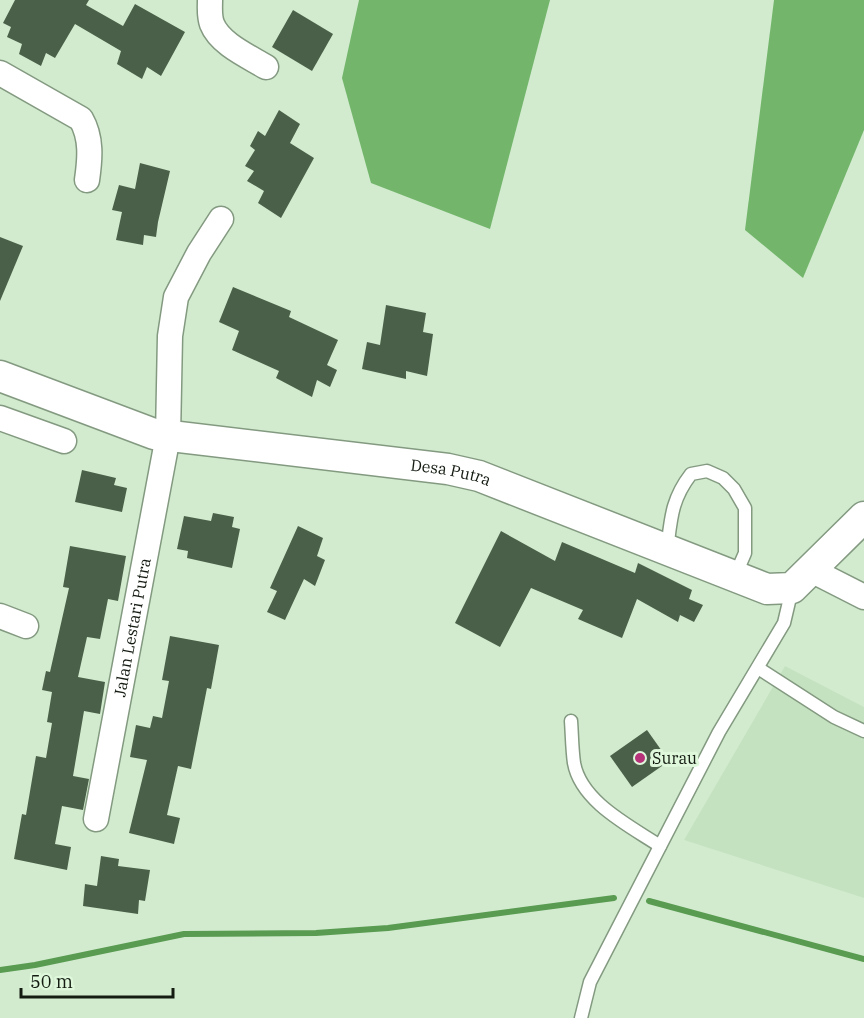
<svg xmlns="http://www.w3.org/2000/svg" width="864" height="1018" font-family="'IBM Plex Serif',serif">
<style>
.built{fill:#c5e2c0}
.forest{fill:#73b66b}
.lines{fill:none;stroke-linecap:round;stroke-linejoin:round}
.stream{stroke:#599b51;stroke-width:6}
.building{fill:#4b6048}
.service-casing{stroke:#839a80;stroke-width:15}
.minor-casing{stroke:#839a80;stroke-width:27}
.tertiary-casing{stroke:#839a80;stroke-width:33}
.service{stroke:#fff;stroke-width:12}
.minor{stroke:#fff;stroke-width:24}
.tertiary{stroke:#fff;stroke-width:30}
.poi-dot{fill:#b6337a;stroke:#dff8dc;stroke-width:2}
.labels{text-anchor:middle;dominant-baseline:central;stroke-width:6;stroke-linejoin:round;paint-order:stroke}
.street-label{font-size:16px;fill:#141c12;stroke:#dff8dc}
.poi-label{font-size:16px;fill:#141c12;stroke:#dff8dc;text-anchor:start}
</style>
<rect width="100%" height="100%" fill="#d2ebcf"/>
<path class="built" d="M 785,666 L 864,707 L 864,898 L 684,840 Z"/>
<g class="forest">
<path d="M 359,0 L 550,0 L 490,229 L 371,183 L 342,78 Z"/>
<path d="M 774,0 L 864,0 L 864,130 L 803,278 L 745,230 Z"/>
</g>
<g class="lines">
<g class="stream">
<path d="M 649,901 L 864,959"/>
<path d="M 0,970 L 35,965 L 184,934 L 316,933 L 388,928 L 614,898"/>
</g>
</g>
<g class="building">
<path d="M 15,0 L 89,0 L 86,5 L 123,26 L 135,4 L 185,32 L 161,76 L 147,67 L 142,79 L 117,64 L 121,51 L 75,24 L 55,58 L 46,53 L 41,66 L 19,54 L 22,44 L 7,37 L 11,27 L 3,23 Z"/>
<path d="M 293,10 L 333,34 L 312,71 L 272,47 Z"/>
<path d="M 279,110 L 300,124 L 290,143 L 314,158 L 281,218 L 258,203 L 264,191 L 247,181 L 254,171 L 245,166 L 255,150 L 250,146 L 258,131 L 265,136 Z"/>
<path d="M 140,163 L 170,171 L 158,222 L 156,237 L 144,235 L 143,245 L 116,240 L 122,212 L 112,210 L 119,185 L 135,189 Z"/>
<path d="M 0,237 L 23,246 L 0,301 Z"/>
<path d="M 233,287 L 291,311 L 289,317 L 338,340 L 327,365 L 337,370 L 330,387 L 317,380 L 312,397 L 276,378 L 279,371 L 232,350 L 239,331 L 219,322 Z"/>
<path d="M 386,305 L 426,313 L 423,332 L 433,334 L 427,376 L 406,371 L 406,379 L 362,369 L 367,342 L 380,345 Z"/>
<path d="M 82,470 L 116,478 L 114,485 L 127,488 L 122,512 L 75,502 Z"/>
<path d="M 213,513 L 234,517 L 232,527 L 240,529 L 232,568 L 187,558 L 188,551 L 177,549 L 184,516 L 211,521 Z"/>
<path d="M 298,526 L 323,538 L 317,556 L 325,560 L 315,586 L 304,579 L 285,620 L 267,612 L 277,591 L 270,588 Z"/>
<path d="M 501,531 L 555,561 L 562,542 L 635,573 L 638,563 L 692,590 L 689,599 L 703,605 L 694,622 L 680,615 L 678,622 L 637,599 L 622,638 L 578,619 L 583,610 L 531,588 L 500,647 L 455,623 Z"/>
<path d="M 70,546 L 126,556 L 118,601 L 108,599 L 100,639 L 87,637 L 78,677 L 105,682 L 100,714 L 84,711 L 73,776 L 89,779 L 83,810 L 62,806 L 55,844 L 71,847 L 67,870 L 14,859 L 22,814 L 26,815 L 36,756 L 46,758 L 52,723 L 47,722 L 52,692 L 42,690 L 46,671 L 50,672 L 69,588 L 63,587 Z"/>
<path d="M 170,636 L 219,645 L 211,689 L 207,688 L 191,769 L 178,766 L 167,815 L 180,818 L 174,844 L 129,833 L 147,760 L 130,757 L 136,725 L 150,728 L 153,716 L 162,718 L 169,681 L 162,680 Z"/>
<path d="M 647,730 L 669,761 L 632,787 L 610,756 Z"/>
<path d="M 101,856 L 119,859 L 118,866 L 150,870 L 145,901 L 139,900 L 138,914 L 83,906 L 85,884 L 97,886 Z"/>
</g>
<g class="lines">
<g class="service-casing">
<g id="service">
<path d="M 667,550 C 671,519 671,500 691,474 L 707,471 L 723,478 L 734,489 L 745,508 L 745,553 L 735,576"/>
<path d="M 758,668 L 834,717 L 864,731"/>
<path d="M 571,721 C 572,734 572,749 574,763 C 581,802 630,826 660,846"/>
<path d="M 581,1018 L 590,982 L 719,732 L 784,623 L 792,589"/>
</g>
</g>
<g class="minor-casing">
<g id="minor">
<path d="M 210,0 C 210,8 209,16 212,24 C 220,44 248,56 266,67"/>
<path d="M 0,73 L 81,119 C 92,138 90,159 87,180"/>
<path d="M 0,418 L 64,441"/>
<path d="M 811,570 L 864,597"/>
<path d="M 0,616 L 26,626"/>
<path id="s1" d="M 96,819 L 168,436 L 170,336 L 176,297 L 199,253 L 221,219"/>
</g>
</g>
<g class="tertiary-casing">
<g id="tertiary">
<path id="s2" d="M 0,376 L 154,434 L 448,469 L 479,476 L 767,589 L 792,588 L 864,517"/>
</g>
</g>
<use href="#service" class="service"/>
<use href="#minor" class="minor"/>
<use href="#tertiary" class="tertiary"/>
</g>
<circle class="poi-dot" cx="640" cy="758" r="6"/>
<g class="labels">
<g class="street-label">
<text stroke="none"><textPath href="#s2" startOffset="464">Desa Putra</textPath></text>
<text stroke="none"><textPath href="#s1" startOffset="195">Jalan Lestari Putra</textPath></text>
</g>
<g class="poi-label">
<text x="652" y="758">Surau</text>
</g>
</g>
<path d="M21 988v9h152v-9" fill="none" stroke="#141c12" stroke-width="3"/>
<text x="30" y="988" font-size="18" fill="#141c12" stroke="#dff8dc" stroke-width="4.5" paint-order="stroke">50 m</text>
</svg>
